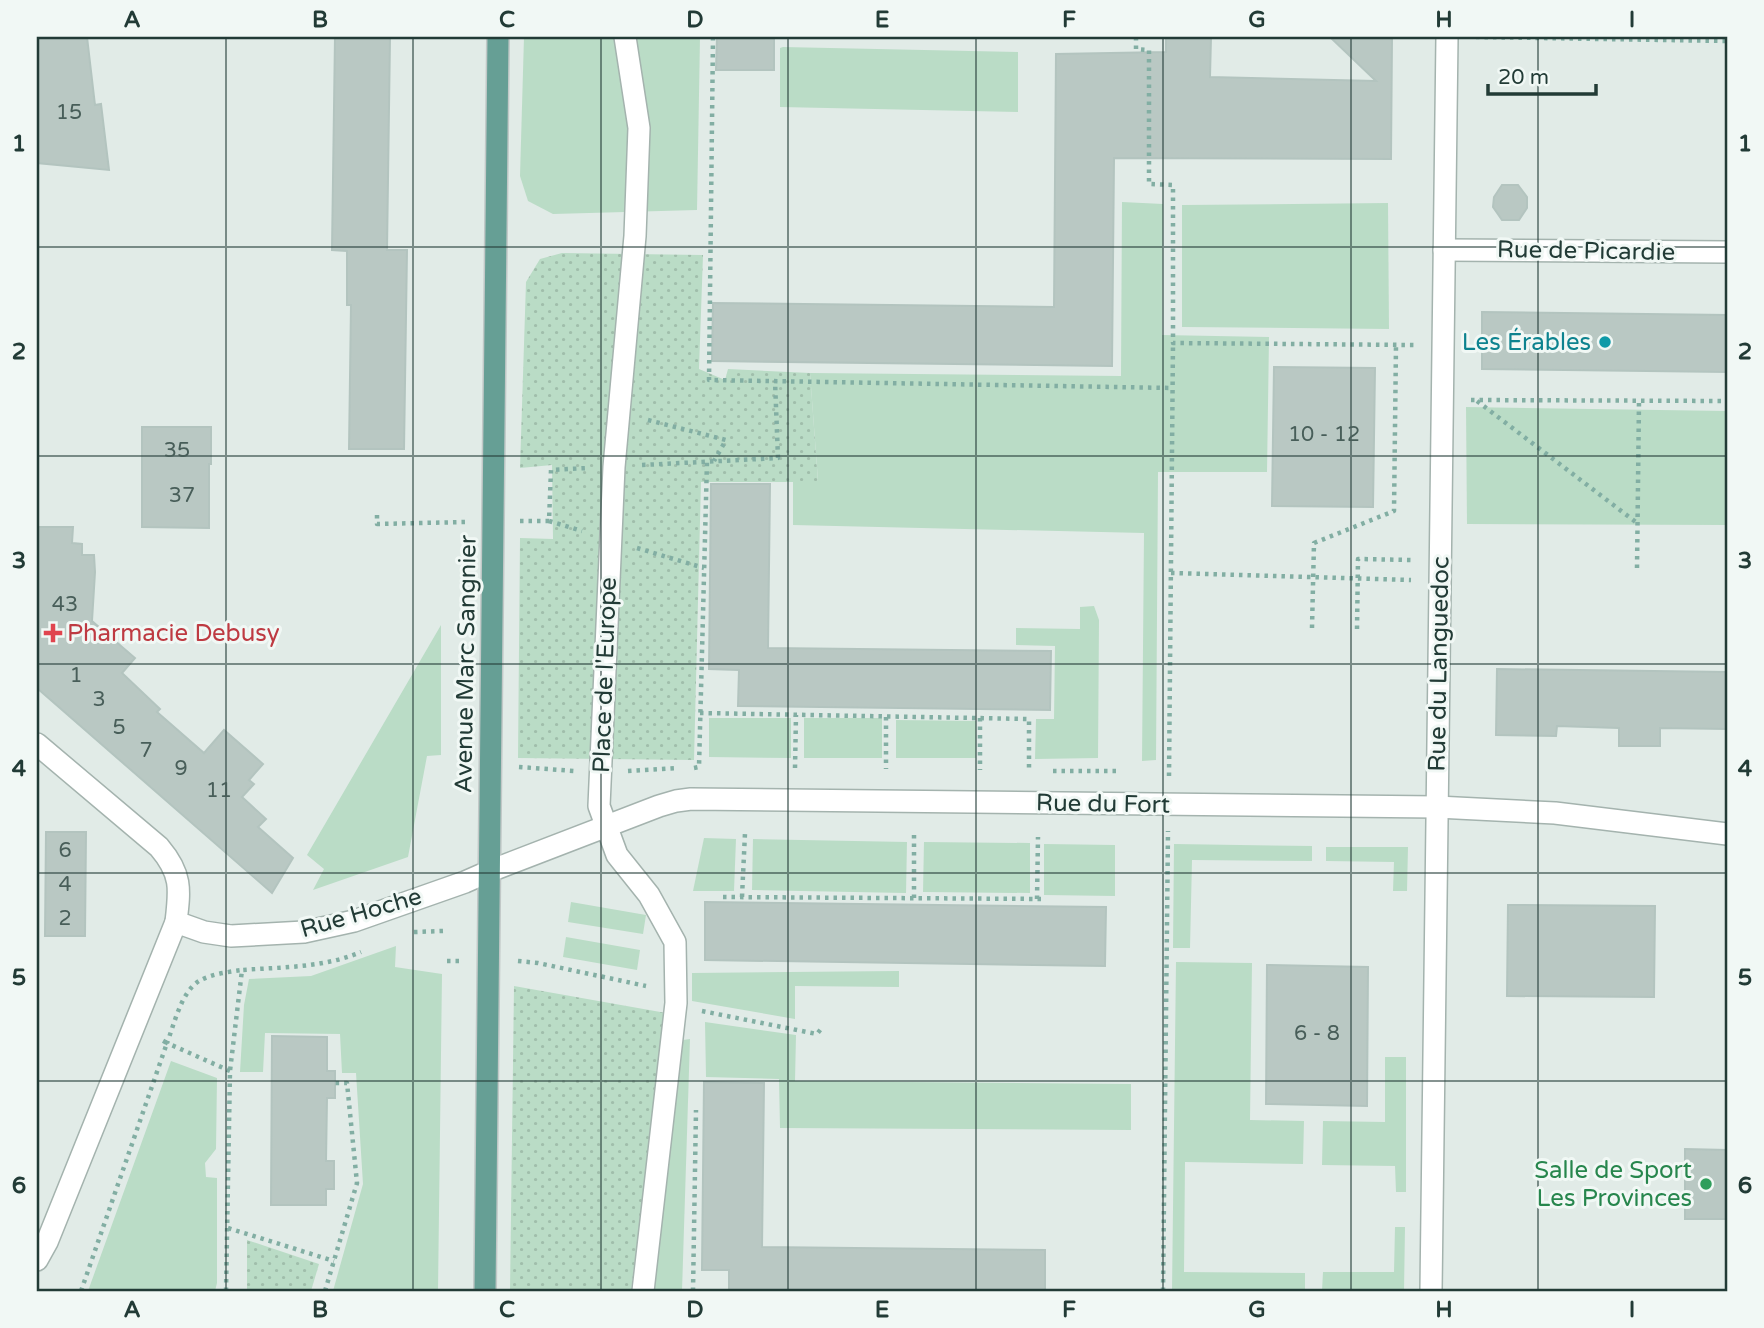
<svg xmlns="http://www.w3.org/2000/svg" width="1764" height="1328" font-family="'Varela Round',sans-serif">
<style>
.grass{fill:#badcc6}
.park{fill:url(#park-dots)}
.building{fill:#b9c8c3;stroke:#b3c4bf;stroke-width:2}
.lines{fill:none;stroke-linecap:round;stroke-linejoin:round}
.minor-casing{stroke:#a4b3ae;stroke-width:24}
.major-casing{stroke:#c1c8c7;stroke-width:24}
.path{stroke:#82aea3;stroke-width:4.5;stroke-dasharray:3.5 5;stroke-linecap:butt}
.minor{stroke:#fff;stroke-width:21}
.major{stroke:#669f95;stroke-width:21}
.grid{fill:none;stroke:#223b36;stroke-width:2;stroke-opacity:0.55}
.culture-dot{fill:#0f9aa8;stroke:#f1f8f5;stroke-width:2.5}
.health-dot{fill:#e0444e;stroke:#f1f8f5;stroke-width:2.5}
.leisure-dot{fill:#2e9e5b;stroke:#f1f8f5;stroke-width:2.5}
.labels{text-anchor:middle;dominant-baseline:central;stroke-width:6;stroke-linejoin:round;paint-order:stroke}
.number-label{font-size:21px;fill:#485e59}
.street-label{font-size:24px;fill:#223b36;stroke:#f1f8f5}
.culture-label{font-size:24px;fill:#0d838f;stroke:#f1f8f5;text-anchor:end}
.health-label{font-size:24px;fill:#be3a42;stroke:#f1f8f5;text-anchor:start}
.leisure-label{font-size:24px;fill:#27864d;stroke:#f1f8f5;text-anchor:end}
.neatline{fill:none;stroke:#223b36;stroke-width:2.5}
.grid-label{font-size:23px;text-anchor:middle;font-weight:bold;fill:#223b36}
</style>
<defs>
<pattern id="park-dots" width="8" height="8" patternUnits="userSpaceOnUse" patternTransform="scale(1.75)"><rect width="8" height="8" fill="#badcc6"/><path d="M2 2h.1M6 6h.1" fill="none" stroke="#a0beab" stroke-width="1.8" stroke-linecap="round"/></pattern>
</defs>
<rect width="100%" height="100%" fill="#e1ebe7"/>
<g class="grass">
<path d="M 524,37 L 700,37 L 697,210 L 553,214 L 528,201 L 520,176 Z"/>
<path d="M 783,47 L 1018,52 L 1018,112 L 780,107 L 780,48 Z"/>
<path d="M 1122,202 L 1163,204 L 1162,335 L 1269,337 L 1267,472 L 1158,472 L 1156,760 L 1142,761 L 1144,533 L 793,525 L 793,482 L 818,481 L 810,373 L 1121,376 Z"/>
<path d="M 1388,203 L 1389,329 L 1182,327 L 1182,205 Z"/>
<path d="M 1466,407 L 1727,411 L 1727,525 L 1467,524 Z"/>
<path d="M 1094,606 L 1099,620 L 1098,758 L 1035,759 L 1036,719 L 1054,719 L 1055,646 L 1016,645 L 1016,628 L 1080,629 L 1080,607 Z"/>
<path d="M 441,625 L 441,755 L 427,756 L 408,857 L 313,890 L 324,869 L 307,855 Z"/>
<path d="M 709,718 L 791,718 L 791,758 L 709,757 Z"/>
<rect x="804" y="718" width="78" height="40"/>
<path d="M 896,720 L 976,721 L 976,758 L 896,758 Z"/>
<path d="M 704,838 L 736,839 L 734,891 L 693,891 Z"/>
<path d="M 753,839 L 907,842 L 906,893 L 752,890 Z"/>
<path d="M 924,842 L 1030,843 L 1030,893 L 923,892 Z"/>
<path d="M 1044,844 L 1115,845 L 1115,896 L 1044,895 Z"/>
<path d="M 1174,844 L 1312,846 L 1312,861 L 1192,860 L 1190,948 L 1173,948 Z"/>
<path d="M 1326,847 L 1408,847 L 1407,891 L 1393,891 L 1394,862 L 1326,861 Z"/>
<path d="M 571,902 L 646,915 L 643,934 L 568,922 Z"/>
<path d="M 566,937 L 640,950 L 637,970 L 563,957 Z"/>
<path d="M 396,946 L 395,967 L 442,974 L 438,1291 L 333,1291 L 363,1184 L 356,1073 L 342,1073 L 340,1034 L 265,1033 L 263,1072 L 240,1072 L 244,1005 L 249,979 L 311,976 Z"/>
<path d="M 1176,962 L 1252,963 L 1250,1120 L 1304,1121 L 1303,1164 L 1185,1162 L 1184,1272 L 1305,1273 L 1305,1291 L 1172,1291 Z"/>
<path d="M 899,971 L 899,987 L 795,986 L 795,1019 L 692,1001 L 692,973 Z"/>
<path d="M 705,1022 L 796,1035 L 795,1081 L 1131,1084 L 1131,1130 L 780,1128 L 779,1079 L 706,1077 Z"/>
<path d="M 690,1039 L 682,1291 L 654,1291 L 683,1040 Z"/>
<path d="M 1385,1057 L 1406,1057 L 1406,1192 L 1396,1192 L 1395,1166 L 1322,1165 L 1323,1121 L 1385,1122 Z"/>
<path d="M 171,1061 L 217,1078 L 216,1149 L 205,1163 L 206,1177 L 217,1178 L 217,1283 L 215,1291 L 88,1291 Z"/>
<path d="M 1395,1227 L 1405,1227 L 1404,1291 L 1322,1291 L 1323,1272 L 1394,1272 Z"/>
</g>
<g class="park">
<path d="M 562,253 L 703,255 L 699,369 L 725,380 L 728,369 L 810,373 L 818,482 L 701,482 L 694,760 L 518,758 L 520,538 L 553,539 L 552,465 L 520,468 L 526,282 L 540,259 Z"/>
<path d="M 514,986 L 666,1013 L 631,1291 L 510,1291 Z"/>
<path d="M 247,1240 L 319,1264 L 311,1291 L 247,1291 Z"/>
</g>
<g class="building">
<path d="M 37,37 L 87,37 L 95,105 L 101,104 L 109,170 L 37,163 Z"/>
<path d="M 335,37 L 390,37 L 387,250 L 407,250 L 404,449 L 349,449 L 351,305 L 347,305 L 347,251 L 332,250 Z"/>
<path d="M 717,37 L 774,37 L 774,70 L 716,70 Z"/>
<path d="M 1166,37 L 1211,37 L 1210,77 L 1376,81 L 1330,37 L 1392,37 L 1391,159 L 1114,158 L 1112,366 L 712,361 L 713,303 L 1054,307 L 1056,54 L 1166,52 Z"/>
<path d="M 1502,185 L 1518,185 L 1527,197 L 1527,208 L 1519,220 L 1502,220 L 1493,207 L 1494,197 Z"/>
<path d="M 1482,312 L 1727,315 L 1727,372 L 1482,369 Z"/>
<path d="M 1274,367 L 1375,368 L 1373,507 L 1272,506 Z"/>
<path d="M 142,427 L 211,427 L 211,464 L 209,464 L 209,528 L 142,527 Z"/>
<path d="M 711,484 L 770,484 L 768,648 L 1051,651 L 1050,710 L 738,706 L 739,670 L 709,669 Z"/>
<path d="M 37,527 L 73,527 L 72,543 L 82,544 L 82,555 L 94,555 L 95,572 L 92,621 L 135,658 L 122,673 L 160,709 L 157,712 L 204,753 L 224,730 L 263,764 L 249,780 L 254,784 L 242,797 L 266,819 L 258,827 L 293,858 L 272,893 L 37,688 Z"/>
<path d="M 1497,669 L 1727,672 L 1727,729 L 1660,728 L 1660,746 L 1619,746 L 1619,728 L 1557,726 L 1556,736 L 1496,735 Z"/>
<path d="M 46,832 L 86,832 L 85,936 L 45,936 Z"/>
<path d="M 705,902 L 1106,907 L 1105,966 L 705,960 Z"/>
<path d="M 1508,905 L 1655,906 L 1654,997 L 1507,996 Z"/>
<path d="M 1267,965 L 1368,967 L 1367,1106 L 1266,1104 Z"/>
<path d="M 272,1036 L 327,1037 L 327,1071 L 335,1071 L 335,1098 L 327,1098 L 326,1161 L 334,1161 L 334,1189 L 326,1189 L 326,1205 L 271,1205 Z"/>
<path d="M 704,1082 L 764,1083 L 762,1247 L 1045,1250 L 1045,1291 L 729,1291 L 729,1270 L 702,1270 Z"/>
<path d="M 1685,1149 L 1727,1150 L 1727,1219 L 1685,1219 Z"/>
</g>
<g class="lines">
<g class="minor-casing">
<g id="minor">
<path d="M 625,37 L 639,128 L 635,236 L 614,467 L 599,806 L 617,855 L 649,895 L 675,942 L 676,1003 L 643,1291"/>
<path d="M 1444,250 L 1727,252"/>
<path d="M 37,744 L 159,847 C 182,874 180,889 176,922 L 204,932 L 231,936 L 304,932 L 354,921 L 465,882 L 490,871 L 659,806 L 676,801 L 691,799 L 1437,807 L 1555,813 L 1727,834"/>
<path d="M 37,1260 L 47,1242 L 176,922"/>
<path d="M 1431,1291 L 1447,37"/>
</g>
</g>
<g class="major-casing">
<path id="major" d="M 485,1291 L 498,37"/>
</g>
<g class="path">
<path d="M 713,37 L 709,380 L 1173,388"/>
<path d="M 1136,37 L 1136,49 L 1149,50 L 1149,184 L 1173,185 L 1173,343 L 1415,345"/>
<path d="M 1476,37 L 1727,41"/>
<path d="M 1471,400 L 1727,401"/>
<path d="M 1477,401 L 1637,523"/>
<path d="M 648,420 L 726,440 L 714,461"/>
<path d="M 642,465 L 778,458 L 775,381"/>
<path d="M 377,515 L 377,524 L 466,522"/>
<path d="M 520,521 L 549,521 L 551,470 L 588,468"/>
<path d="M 549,521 L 582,531"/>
<path d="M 637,548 L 704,568"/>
<path d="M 1637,568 L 1639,401"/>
<path d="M 1171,573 L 1411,580"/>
<path d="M 1312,628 L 1314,543 L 1394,511 L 1396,345"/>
<path d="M 1357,629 L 1358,559 L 1411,560"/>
<path d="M 700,713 L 1029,719 L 1029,770"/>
<path d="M 886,717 L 886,769"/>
<path d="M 980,718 L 980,770"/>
<path d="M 519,767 L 574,771"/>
<path d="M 694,768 L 699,767 L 707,461"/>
<path d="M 795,768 L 796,715"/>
<path d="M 628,771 L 678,768"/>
<path d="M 1053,771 L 1121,771"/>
<path d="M 1169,776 L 1173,343"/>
<path d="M 914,835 L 914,898"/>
<path d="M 723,897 L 1046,899"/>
<path d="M 742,897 L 745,833"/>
<path d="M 1037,899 L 1038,837"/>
<path d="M 414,932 L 443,931"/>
<path d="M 447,961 L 460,961"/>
<path d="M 518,961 L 538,963 L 646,986"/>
<path d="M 702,1011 L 817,1034 L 821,1029"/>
<path d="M 230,1071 L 167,1043 C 174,1025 181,992 199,981 C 211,974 228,972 242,970"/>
<path d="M 228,1228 L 334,1261"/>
<path d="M 81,1291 L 167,1043 L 160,1039"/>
<path d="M 226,1291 L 230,1071 L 242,970 C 282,967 323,968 361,952"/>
<path d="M 325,1291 L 357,1183 L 347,1083 L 335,1083"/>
<path d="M 693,1291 L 696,1110"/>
<path d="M 1163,1291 L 1168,831"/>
</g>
<use href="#minor" class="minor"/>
<use href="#major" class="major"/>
</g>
<path class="grid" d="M 226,37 L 226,1291M 413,37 L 413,1291M 601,37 L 601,1291M 788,37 L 788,1291M 976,37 L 976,1291M 1163,37 L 1163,1291M 1351,37 L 1351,1291M 1538,37 L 1538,1291M 37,247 L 1727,247M 37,456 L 1727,456M 37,664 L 1727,664M 37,873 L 1727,873M 37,1081 L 1727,1081"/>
<circle class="culture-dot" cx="1605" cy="342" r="7"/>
<path class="health-dot" d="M49.5 622.5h7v7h7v7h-7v7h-7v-7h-7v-7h7z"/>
<circle class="leisure-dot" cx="1706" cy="1184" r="7"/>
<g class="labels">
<g class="number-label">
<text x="69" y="112">15</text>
<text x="1324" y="434">10 - 12</text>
<text x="177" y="450">35</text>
<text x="182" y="495">37</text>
<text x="65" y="604">43</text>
<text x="76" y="675">1</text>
<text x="99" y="699">3</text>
<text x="119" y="727">5</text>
<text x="146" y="750">7</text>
<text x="181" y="768">9</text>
<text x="219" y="790">11</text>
<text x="65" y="850">6</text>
<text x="65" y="884">4</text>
<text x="65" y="918">2</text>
<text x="1317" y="1033">6 - 8</text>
</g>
<g class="street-label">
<text transform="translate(1586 251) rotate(1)">Rue de Picardie</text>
<text transform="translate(466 664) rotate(-89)">Avenue Marc Sangnier</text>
<text transform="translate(1439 664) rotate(-89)">Rue du Languedoc</text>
<text transform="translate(605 675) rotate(-88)">Place de l'Europe</text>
<text transform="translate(1103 804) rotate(1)">Rue du Fort</text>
<text transform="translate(361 913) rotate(-16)">Rue Hoche</text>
</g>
<g class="culture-label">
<text x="1591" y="342">Les Érables</text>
</g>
<g class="health-label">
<text x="67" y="633">Pharmacie Debusy</text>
</g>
<g class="leisure-label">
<text x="1692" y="1170">Salle de Sport<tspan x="1692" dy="28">Les Provinces</tspan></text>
</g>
</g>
<rect width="1764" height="1328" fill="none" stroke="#f1f8f5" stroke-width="77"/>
<path d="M1488 84v10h108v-10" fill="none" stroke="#223b36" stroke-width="3.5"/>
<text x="1498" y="84" font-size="21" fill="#223b36" stroke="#f1f8f5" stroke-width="5" paint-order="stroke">20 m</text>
<rect x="38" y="38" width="1688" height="1252" class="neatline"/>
<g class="grid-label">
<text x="132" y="27">A</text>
<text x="320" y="27">B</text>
<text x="507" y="27">C</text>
<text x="695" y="27">D</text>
<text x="882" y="27">E</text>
<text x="1069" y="27">F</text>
<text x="1257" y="27">G</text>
<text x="1444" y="27">H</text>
<text x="1632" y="27">I</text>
<text x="19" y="151">1</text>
<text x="1745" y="151">1</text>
<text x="19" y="359">2</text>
<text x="1745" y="359">2</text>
<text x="19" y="568">3</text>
<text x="1745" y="568">3</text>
<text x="19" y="776">4</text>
<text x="1745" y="776">4</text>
<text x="19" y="985">5</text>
<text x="1745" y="985">5</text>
<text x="19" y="1193">6</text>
<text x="1745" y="1193">6</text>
<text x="132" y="1317">A</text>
<text x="320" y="1317">B</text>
<text x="507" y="1317">C</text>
<text x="695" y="1317">D</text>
<text x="882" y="1317">E</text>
<text x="1069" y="1317">F</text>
<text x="1257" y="1317">G</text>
<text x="1444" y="1317">H</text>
<text x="1632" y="1317">I</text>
</g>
</svg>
